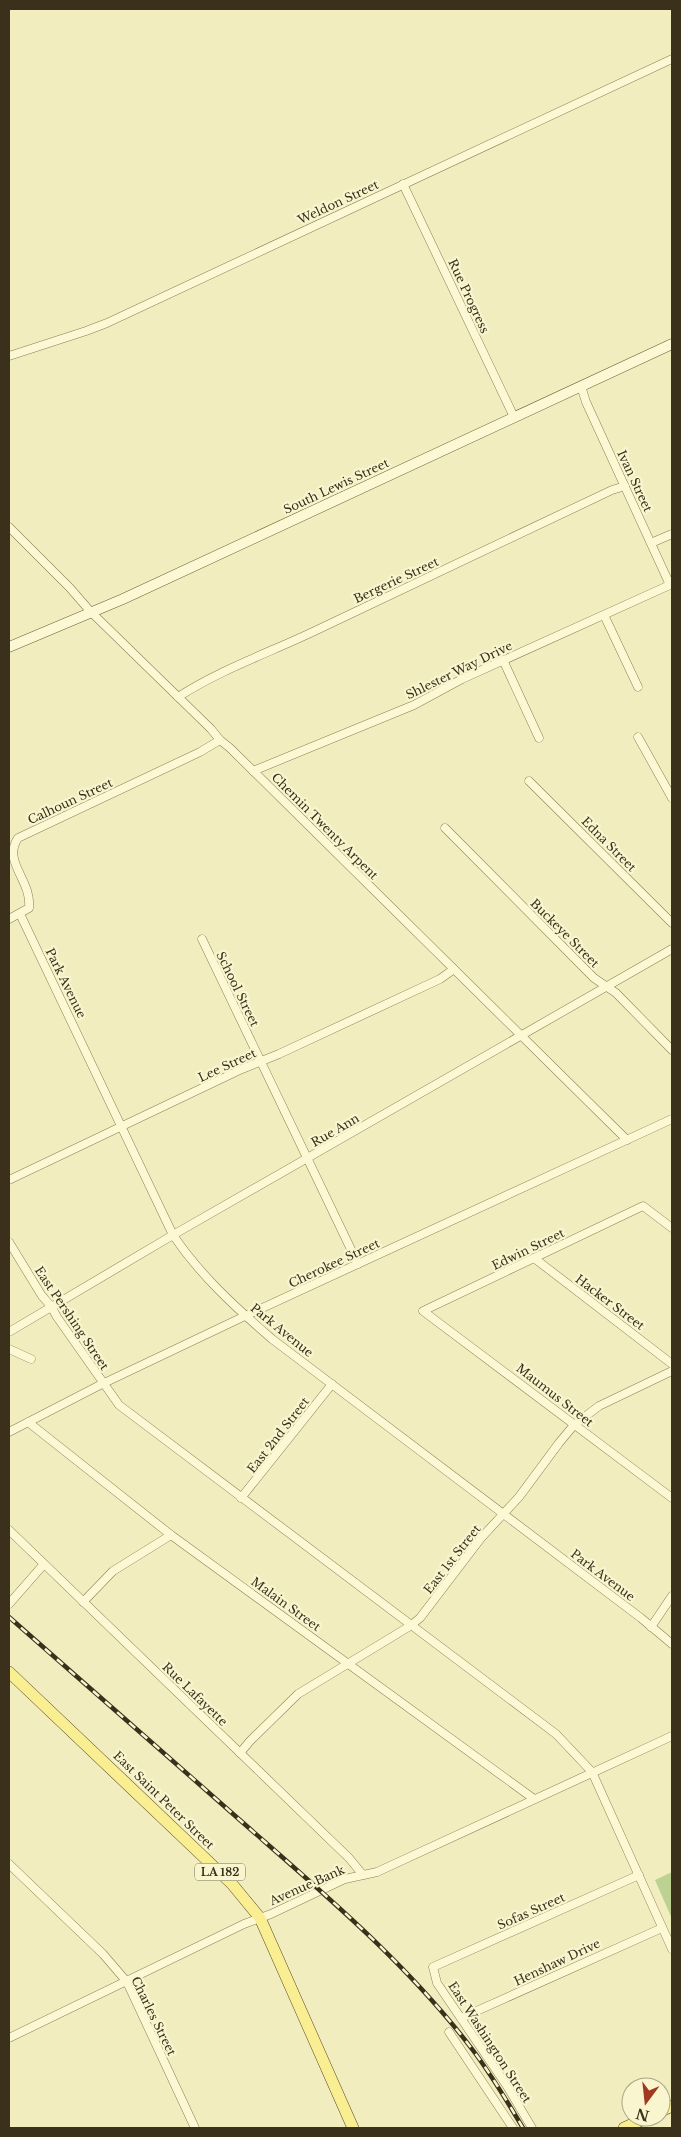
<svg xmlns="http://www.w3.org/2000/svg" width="681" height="2137" font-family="'Libre Baskerville',serif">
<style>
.green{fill:#bdd192}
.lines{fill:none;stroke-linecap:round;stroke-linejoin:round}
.minor-casing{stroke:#8c7d55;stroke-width:9}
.secondary-casing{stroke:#6e5e39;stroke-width:11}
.primary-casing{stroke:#594a2a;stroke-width:12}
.minor{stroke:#fcf8d3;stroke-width:8}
.secondary{stroke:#fcf8d3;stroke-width:10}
.primary{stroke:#f9ee92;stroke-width:11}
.rail-casing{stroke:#3a301b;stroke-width:4.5}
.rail{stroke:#f8f5cf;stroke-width:2.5;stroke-dasharray:8;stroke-linecap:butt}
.labels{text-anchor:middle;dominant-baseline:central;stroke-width:4.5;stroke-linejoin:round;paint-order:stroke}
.shield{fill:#f8f5cf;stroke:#736b51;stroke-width:1}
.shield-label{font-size:11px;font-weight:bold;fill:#3a301b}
.street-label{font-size:12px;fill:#3a301b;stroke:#f8f5cf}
</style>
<rect width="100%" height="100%" fill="#f2edbf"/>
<path class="green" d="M 672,1872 L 672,1919 L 655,1880 Z"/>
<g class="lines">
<g class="minor-casing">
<g id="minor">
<path d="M 403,184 L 514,417"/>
<path d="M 9,356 L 86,331 L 107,323 L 672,59"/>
<path d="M 581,386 L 586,402 L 670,585"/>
<path d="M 9,527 L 70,588 L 90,611 L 211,729 L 220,740 L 230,748 L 627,1140"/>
<path d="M 651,543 L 672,534"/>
<path d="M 604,615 L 638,687"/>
<path d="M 503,660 L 539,738"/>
<path d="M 178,697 C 223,668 274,651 321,628 C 418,582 515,536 612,490 L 625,486"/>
<path d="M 638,737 L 672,798"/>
<path d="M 253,771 L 414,705 L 462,679 L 672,584"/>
<path d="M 529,781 L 672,923"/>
<path d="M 445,828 L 594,978 L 616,993 L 672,1050"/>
<path d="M 20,914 L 173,1235 C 200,1275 235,1307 272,1339 L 641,1618 L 672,1644"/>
<path d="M 9,919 L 29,908 C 32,880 2,862 18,838 L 200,752 L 220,740"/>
<path d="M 202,939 L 358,1264"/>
<path d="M 9,1180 L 242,1069 L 279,1054 L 440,979 L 454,969"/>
<path d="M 672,1228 L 643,1206 L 423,1311 L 672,1498"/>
<path d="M 9,1242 L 42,1296 L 51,1306 L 57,1317 L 119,1405 L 556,1734 L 592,1772 L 672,1949"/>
<path d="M 534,1258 L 672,1364"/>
<path d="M 9,1332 L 173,1235 L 672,949"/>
<path d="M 9,1349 L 31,1359"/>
<path d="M 28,1422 L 171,1535 L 534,1799"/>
<path d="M 9,1432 L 102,1384 L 245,1316 L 672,1119"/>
<path d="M 241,1498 L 332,1384"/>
<path d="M 9,1530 L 349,1858 L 363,1875"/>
<path d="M 83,1602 L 113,1571 L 171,1535"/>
<path d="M 9,1604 L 44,1564"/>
<path d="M 651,1627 L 672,1596"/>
<path d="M 240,1753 L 250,1741 L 298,1694 L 410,1626 L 420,1618 L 481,1538 L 519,1497 L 559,1443 L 574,1425 L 599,1406 L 672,1371"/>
<path d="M 9,1864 L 103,1954 L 127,1982 L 195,2128"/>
<path d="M 461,2018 L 662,1928"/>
<path d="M 449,2032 L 513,2128"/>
<path d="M 9,2038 L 244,1924 L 271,1914 L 345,1879 L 377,1872 L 672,1736"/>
<path d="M 532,2128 L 507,2086 L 437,1983 L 433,1967 L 639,1875"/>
</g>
</g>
<g class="secondary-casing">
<path id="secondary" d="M 9,647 L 123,599 L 672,344"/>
</g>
<g class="primary-casing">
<g id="primary">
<path d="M 9,1672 L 232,1884 L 260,1918 L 353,2128"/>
<path d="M 661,2111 L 672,2106"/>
<path d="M 624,2128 L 648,2117"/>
</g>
</g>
<use href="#minor" class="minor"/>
<use href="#secondary" class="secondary"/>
<use href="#primary" class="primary"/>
<g class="rail-casing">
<path id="rail" d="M 9,1617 C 86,1685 164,1753 241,1821 C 322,1892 407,1963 472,2049 C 491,2074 507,2101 523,2128"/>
</g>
<use href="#rail" class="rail"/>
</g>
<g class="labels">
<rect class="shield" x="195" y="1863.5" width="50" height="17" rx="4"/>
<g class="shield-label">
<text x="220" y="1872">LA 182</text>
</g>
<g class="street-label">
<text transform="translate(338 202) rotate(-25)">Weldon Street</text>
<text transform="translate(469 296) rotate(65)">Rue Progress</text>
<text transform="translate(635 481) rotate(65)">Ivan Street</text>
<text transform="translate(336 486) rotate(-25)">South Lewis Street</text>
<text transform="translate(396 580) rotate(-25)">Bergerie Street</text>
<text transform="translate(459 670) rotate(-26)">Shlester Way Drive</text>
<text transform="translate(70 801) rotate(-25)">Calhoun Street</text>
<text transform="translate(325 826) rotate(45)">Chemin Twenty Arpent</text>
<text transform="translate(609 844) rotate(45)">Edna Street</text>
<text transform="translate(565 933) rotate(45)">Buckeye Street</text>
<text transform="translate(66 983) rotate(64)">Park Avenue</text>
<text transform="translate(238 989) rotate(64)">School Street</text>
<text transform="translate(227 1065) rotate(-25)">Lee Street</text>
<text transform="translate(335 1130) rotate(-30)">Rue Ann</text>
<text transform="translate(528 1249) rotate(-26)">Edwin Street</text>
<text transform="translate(334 1263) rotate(-25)">Cherokee Street</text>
<text transform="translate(610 1302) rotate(37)">Hacker Street</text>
<text transform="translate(72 1318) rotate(56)">East Pershing Street</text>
<text transform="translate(282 1330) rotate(39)">Park Avenue</text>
<text transform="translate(555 1395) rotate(38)">Maumus Street</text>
<text transform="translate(278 1435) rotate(-52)">East 2nd Street</text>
<text transform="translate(452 1559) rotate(-52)">East 1st Street</text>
<text transform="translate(603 1575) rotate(37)">Park Avenue</text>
<text transform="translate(286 1604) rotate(36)">Malain Street</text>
<text transform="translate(195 1694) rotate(44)">Rue Lafayette</text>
<text transform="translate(164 1800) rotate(44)">East Saint Peter Street</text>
<text transform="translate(307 1885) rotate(-24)">Avenue Bank</text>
<text transform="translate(531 1911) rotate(-24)">Sofas Street</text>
<text transform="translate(557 1962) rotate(-25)">Henshaw Drive</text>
<text transform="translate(154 2016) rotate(64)">Charles Street</text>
<text transform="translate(490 2042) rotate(57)">East Washington Street</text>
</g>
</g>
<rect width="681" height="2137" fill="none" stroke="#3a301b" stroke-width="20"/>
<g transform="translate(646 2102) rotate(195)"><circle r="24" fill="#f8f5cf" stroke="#aca687"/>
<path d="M0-4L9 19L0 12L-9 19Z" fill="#a13920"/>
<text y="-8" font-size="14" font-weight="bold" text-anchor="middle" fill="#3a301b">N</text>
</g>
</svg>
